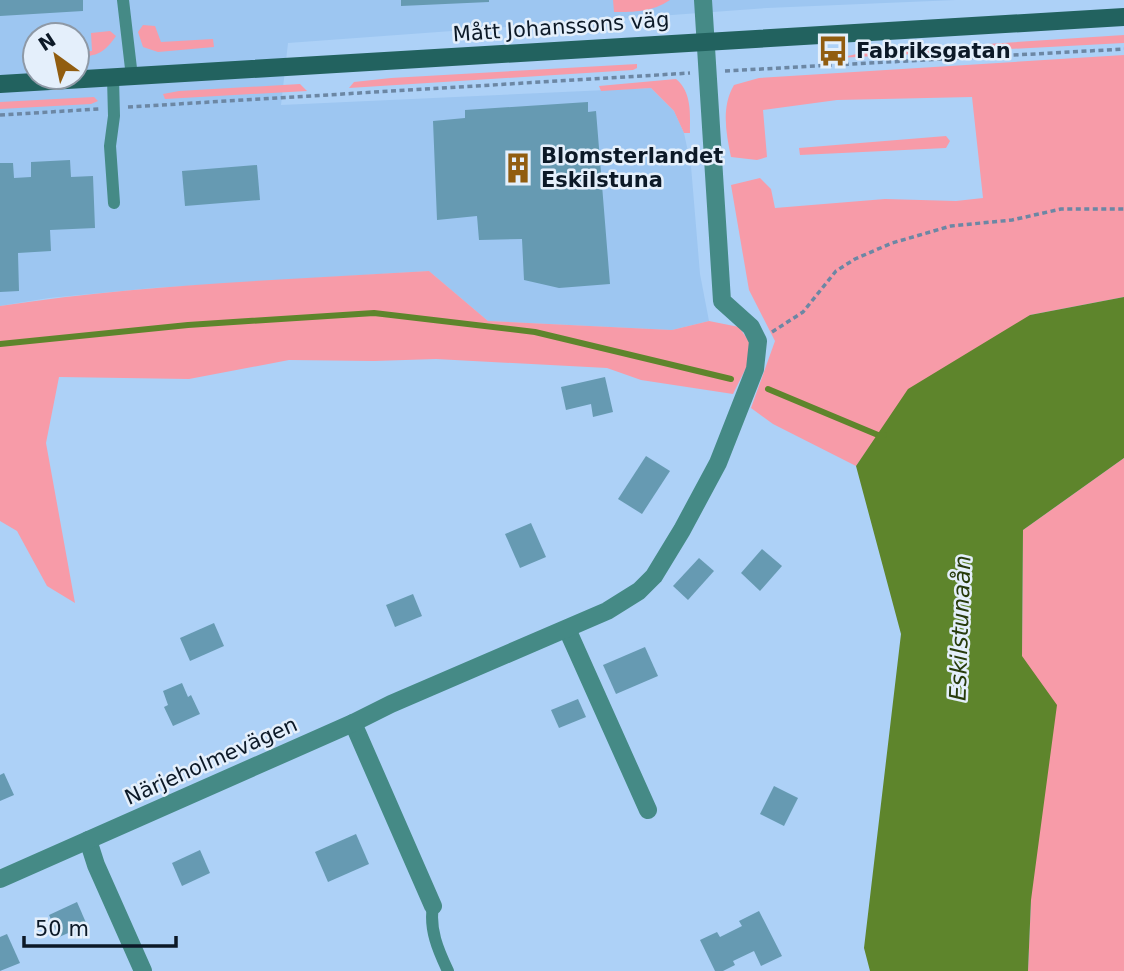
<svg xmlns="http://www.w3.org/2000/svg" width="1124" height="971" font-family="'DejaVu Sans',sans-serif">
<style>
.built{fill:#9dc6f1;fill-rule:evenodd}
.green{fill:#f79ba8}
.water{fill:#5e852c}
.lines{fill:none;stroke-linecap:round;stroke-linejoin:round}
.stream{stroke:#5e852c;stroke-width:6}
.building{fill:#669ab2}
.path{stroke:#6c87a4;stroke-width:3.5;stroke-dasharray:5 3.5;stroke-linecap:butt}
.lane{stroke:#458a86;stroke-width:12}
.street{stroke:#458a86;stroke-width:18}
.secondary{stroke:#22625f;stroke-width:18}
.labels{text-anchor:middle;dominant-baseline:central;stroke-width:5;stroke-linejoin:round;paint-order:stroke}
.street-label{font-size:21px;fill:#0c1927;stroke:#e4effb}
.poi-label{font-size:21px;font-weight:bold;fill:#0c1927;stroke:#e4effb;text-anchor:start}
.water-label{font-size:23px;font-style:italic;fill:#273b0c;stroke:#e4effb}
</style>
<rect width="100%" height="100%" fill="#add1f7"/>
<path class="built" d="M 0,0 L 956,0 L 767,8 L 288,43 L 281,105 L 651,88 L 674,111 L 684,133 L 691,166 L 700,274 L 709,321 L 672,330 L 488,321 L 429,271 L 153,288 L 49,298 L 0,306 ZM 35,35 L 77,35 L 77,77 L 35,77 Z"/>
<g class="green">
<path d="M 613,0 L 670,0 C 652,12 635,12 614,12 Z"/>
<path d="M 143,25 L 155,26 L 161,42 L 213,39 L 214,47 L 158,52 L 143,47 L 138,32 Z"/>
<path d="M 110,31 L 116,36 C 104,53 98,56 77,57 L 77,52 L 92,51 L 91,33 Z"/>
<path d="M 1124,35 L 1124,43 L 838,58 L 866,52 Z"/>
<path d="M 1124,55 L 1124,297 L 1030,315 L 878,435 L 856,466 L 773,424 L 751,408 L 775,341 L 749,290 L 731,185 L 760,178 L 771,189 L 775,208 L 885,199 L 956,201 L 983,198 L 972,97 L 837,100 L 763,110 L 767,157 L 757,160 L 731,157 C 726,133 721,107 734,85 L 759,78 Z"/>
<path d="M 637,64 L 637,68 L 633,70 L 349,88 L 354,82 L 391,78 Z"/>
<path d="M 676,79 C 692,92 690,114 690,133 L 684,133 L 674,111 L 651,88 L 601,91 L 599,86 Z"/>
<path d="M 300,84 L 307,91 L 165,99 L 163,94 L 179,91 Z"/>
<path d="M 94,97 L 98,101 L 91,104 L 0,109 L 0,102 Z"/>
<path d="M 946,136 L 950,141 L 946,148 L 800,155 L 799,148 Z"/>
<path d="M 429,271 L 488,321 L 672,330 L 709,321 L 739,327 L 750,343 L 749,362 L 733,394 L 641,380 L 607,368 L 436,359 L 374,361 L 289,360 L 189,379 L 59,377 L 46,443 L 75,603 L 47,586 L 17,531 L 0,521 L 0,306 C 142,284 286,280 429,271 Z"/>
<path d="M 1124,458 L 1124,971 L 1028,971 L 1031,900 L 1022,656 L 1023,530 Z"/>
</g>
<path class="water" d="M 1124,297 L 1124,458 L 1023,530 L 1022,656 L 1057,705 L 1031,900 L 1028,971 L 870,971 L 864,948 L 901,634 L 856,466 L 908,389 L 1030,315 Z"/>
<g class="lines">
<g class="stream">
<path d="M 0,344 L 188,325 L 374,313 L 535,332 L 731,379"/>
<path d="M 768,389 L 878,435 L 884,435"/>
</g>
</g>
<g class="building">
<path d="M 0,0 L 83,0 L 83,11 L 0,16 Z"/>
<path d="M 401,0 L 489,0 L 489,2 L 401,6 Z"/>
<path d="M 588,102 L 588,112 L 596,111 L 610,284 L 559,288 L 524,280 L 522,239 L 479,240 L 477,216 L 437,220 L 433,121 L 465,118 L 465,110 Z"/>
<path d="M 70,160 L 71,177 L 93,176 L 95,228 L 50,230 L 51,251 L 18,253 L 19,291 L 0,292 L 0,163 L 13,163 L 14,178 L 31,177 L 31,162 Z"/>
<path d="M 257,165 L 260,200 L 185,206 L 182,171 Z"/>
<path d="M 605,377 L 613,412 L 593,417 L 591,404 L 566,410 L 561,387 Z"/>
<path d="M 646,456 L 670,471 L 642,514 L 618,499 Z"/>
<path d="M 531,523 L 546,557 L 520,568 L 505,534 Z"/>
<path d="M 762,549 L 782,566 L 760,591 L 741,573 Z"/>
<path d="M 699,558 L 714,571 L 688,600 L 673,586 Z"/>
<path d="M 413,594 L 422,616 L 395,627 L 386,605 Z"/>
<path d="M 214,623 L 224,646 L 190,661 L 180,638 Z"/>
<path d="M 645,647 L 658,676 L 616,694 L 603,665 Z"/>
<path d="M 182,683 L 188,697 L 191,695 L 200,714 L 173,726 L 164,707 L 168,705 L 163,691 Z"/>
<path d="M 578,699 L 586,717 L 559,728 L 551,710 Z"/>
<path d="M 4,773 L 14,795 L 0,801 L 0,775 Z"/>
<path d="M 774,786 L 798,798 L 784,826 L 760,814 Z"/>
<path d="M 356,834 L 369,864 L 328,882 L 315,852 Z"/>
<path d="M 200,850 L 210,873 L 182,886 L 172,863 Z"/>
<path d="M 77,902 L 87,925 L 59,937 L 49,915 Z"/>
<path d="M 759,911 L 782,956 L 761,966 L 754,951 L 733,961 L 735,965 L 723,971 L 715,971 L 700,940 L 717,932 L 720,937 L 742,926 L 739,921 Z"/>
<path d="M 7,934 L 20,963 L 0,971 L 0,937 Z"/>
</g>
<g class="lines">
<g class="path">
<path d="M 725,71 L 1124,49"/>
<path d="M 128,107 L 690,73"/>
<path d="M 0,115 L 99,109"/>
<path d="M 772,332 L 803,312 L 836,271 L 855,259 L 892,243 L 951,226 L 1012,220 L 1061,209 L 1124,209"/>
</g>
<g class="lane">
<path d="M 123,0 L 132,77"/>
<path d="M 113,78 L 114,116 L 110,146 L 114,203"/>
<path d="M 433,906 C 429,929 438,950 448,971"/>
</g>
<g class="street">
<path d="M 567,629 L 648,810"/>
<path d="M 353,723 L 433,906"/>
<path d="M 88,840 L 96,865 L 143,971"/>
<path d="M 0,879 L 353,723 L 391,704 L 607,611 L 639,591 L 654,576 L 682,530 L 718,463 L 755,369 L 758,341 L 751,327 L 722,301 L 703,0"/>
</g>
<path class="secondary" d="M 0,84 L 1124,17"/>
</g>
<defs>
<g id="bus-bare" transform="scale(2.415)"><path d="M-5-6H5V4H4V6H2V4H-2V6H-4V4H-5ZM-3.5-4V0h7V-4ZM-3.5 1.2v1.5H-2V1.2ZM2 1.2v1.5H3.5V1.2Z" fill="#915d10" stroke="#e4effb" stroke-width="2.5" paint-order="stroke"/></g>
<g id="building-bare" transform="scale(2.415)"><path d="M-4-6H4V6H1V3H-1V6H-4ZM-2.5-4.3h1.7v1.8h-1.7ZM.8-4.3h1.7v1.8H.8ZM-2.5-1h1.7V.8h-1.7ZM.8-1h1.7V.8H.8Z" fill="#915d10" stroke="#e4effb" stroke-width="2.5" paint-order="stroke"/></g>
</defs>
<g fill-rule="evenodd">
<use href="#bus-bare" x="833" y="51"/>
<use href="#building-bare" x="518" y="168"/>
</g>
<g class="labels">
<g class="street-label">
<text transform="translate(561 27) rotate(-4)">Mått Johanssons väg</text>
<text transform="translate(211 761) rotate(-24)">Närjeholmevägen</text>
</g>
<g class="poi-label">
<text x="856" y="51">Fabriksgatan</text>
<text x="541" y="156">Blomsterlandet<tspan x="541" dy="24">Eskilstuna</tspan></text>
</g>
<g class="water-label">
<text transform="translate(960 628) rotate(-88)">Eskilstunaån</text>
</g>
</g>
<g transform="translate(56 56) rotate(327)"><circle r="33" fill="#e4effb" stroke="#8e99a6" stroke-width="2"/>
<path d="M0-5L12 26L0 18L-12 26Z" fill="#915d10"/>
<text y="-10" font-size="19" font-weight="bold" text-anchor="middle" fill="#0c1927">N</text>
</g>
<path d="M24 936v10h152v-10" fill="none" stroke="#0c1927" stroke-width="3.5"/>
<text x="35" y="936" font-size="21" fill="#0c1927" stroke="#e4effb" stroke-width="5" paint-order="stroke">50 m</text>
</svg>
